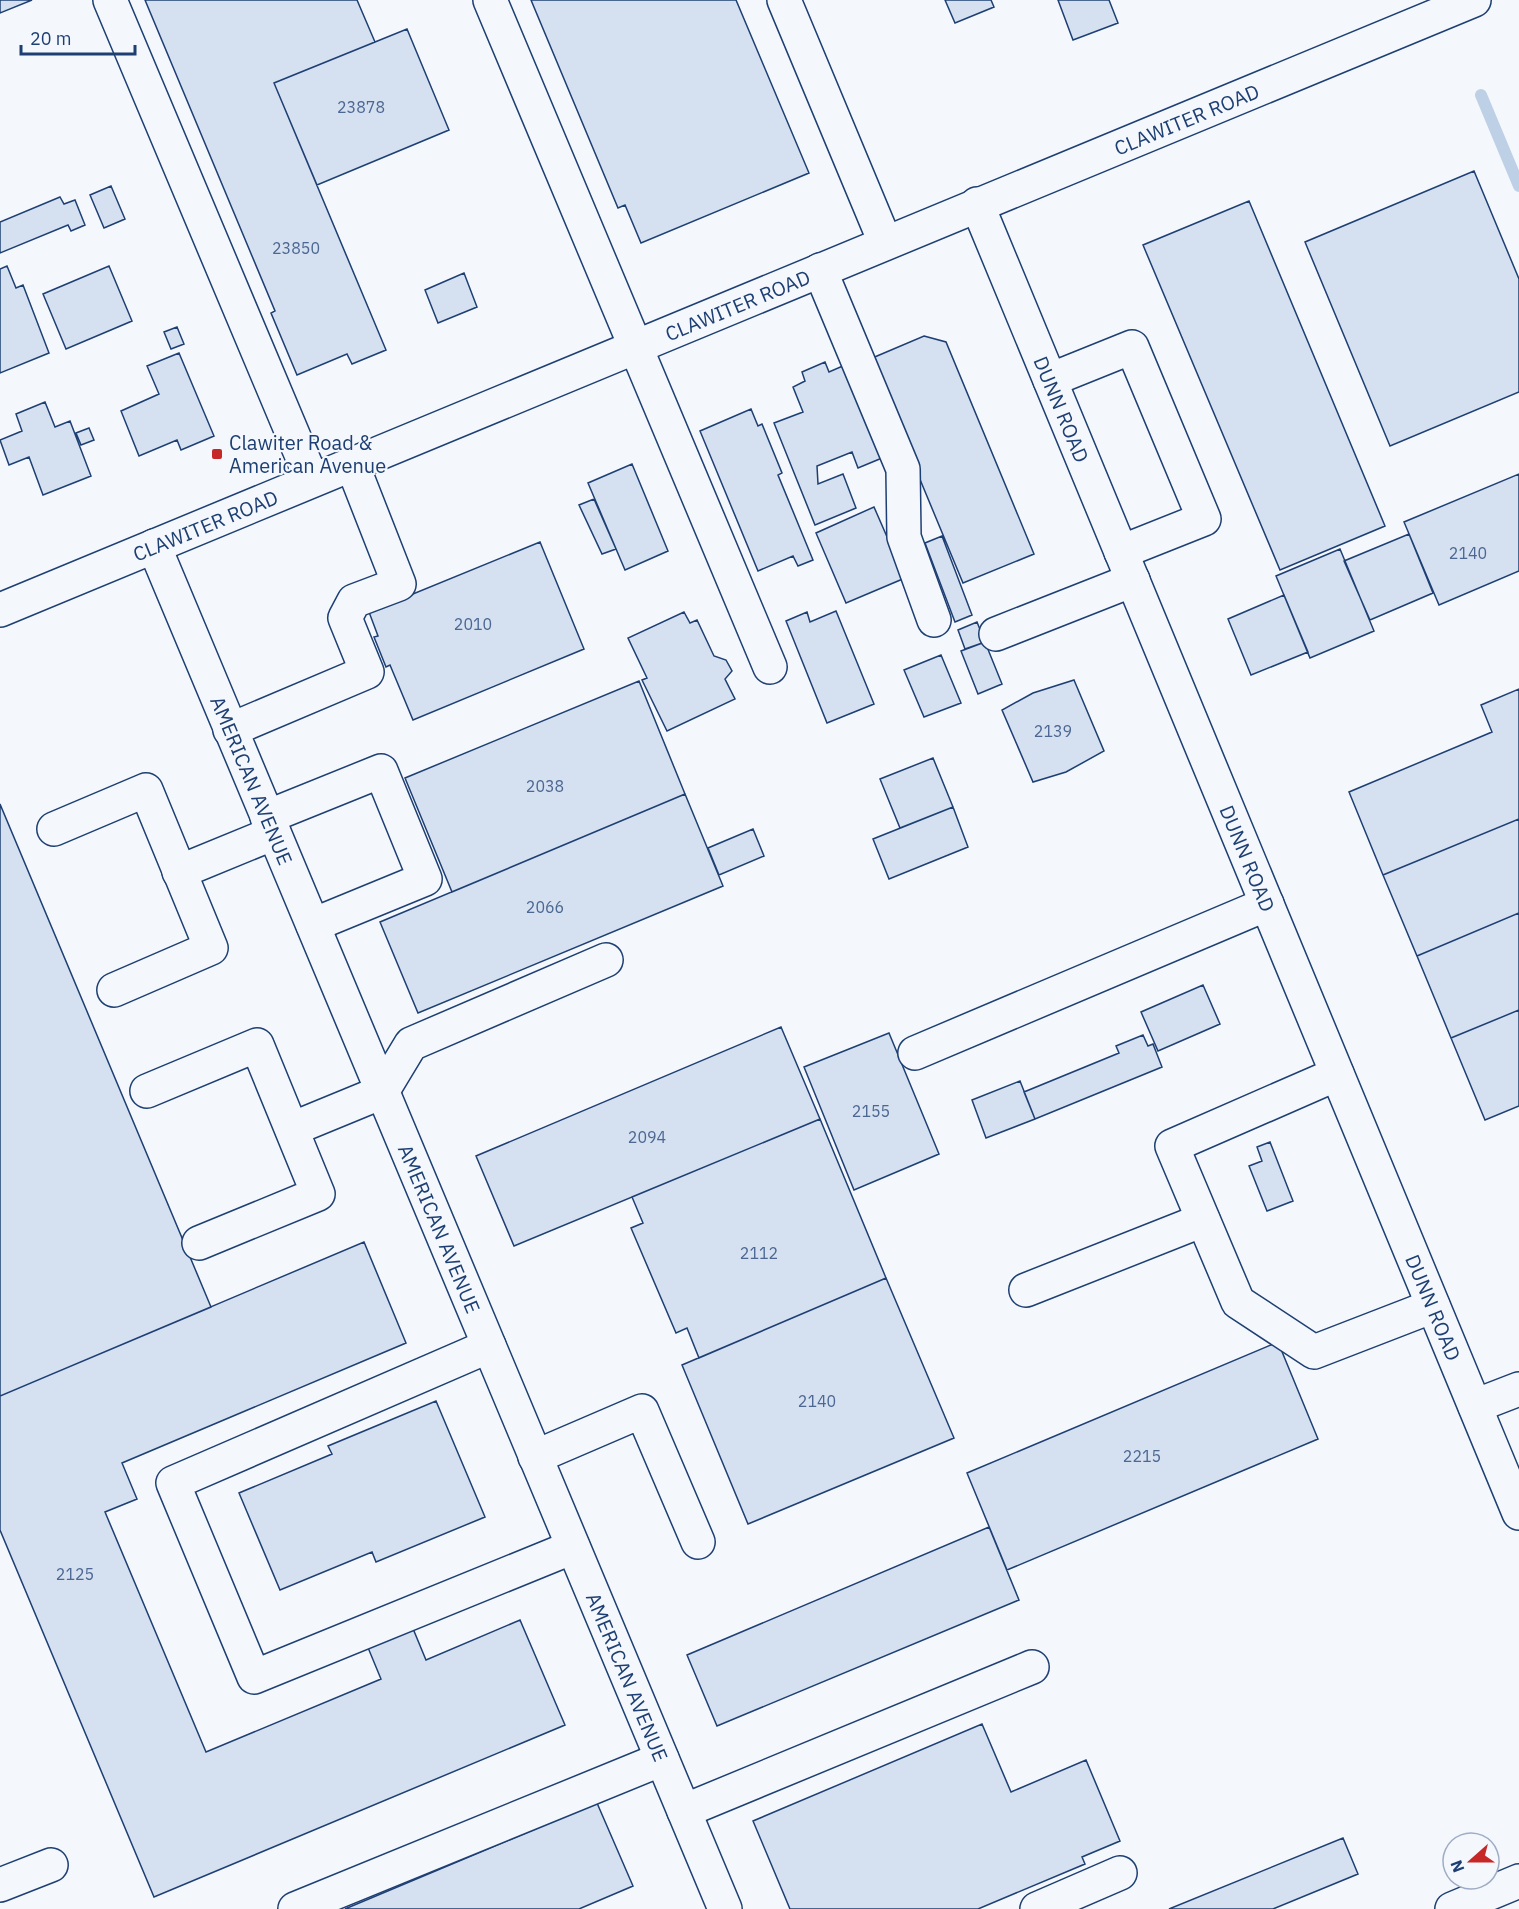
<svg xmlns="http://www.w3.org/2000/svg" width="1519" height="1909" viewBox="0 0 1519 1909" font-family="'IBM Plex Sans',sans-serif">
<style>
.lines{fill:none;stroke-linecap:round;stroke-linejoin:round}
.stream{stroke:#bed0e5;stroke-width:12}
.building{fill:#d5e0f0;stroke:#1d3f73;stroke-width:1.5}
.minor-casing{stroke:#1d3f73;stroke-width:36}
.major-casing{stroke:#1d3f73;stroke-width:36}
.minor{stroke:#f4f7fb;stroke-width:33}
.major{stroke:#f4f7fb;stroke-width:33}
.poi-dot{fill:#c62828;stroke:#f4f7fb;stroke-width:2}
.labels{text-anchor:middle;dominant-baseline:central;stroke-width:4.5;stroke-linejoin:round;paint-order:stroke}
.number-label{font-size:16px;fill:#4b6792}
.street-label{font-size:20px;fill:#1d3f73;stroke:#f4f7fb}
.poi-label{font-size:20px;fill:#1d3f73;stroke:#f4f7fb;text-anchor:start}
</style>
<rect width="100%" height="100%" fill="#f4f7fb"/>
<g class="lines">
<path class="stream" d="M 1481,95 L 1519,186"/>
</g>
<path class="building" d="M 0,0 L 32,0 L 0,13 Z
M 145,0 L 357,0 L 375,42 L 274,83 L 386,350 L 352,364 L 347,354 L 297,375 L 271,313 L 275,311 Z
M 531,0 L 736,0 L 809,173 L 641,243 L 625,205 L 618,208 Z
M 945,0 L 991,0 L 994,7 L 955,23 Z
M 1058,0 L 1109,0 L 1118,23 L 1073,40 Z
M 407,29 L 449,130 L 317,185 L 274,83 Z
M 1474,171 L 1519,279 L 1519,392 L 1390,446 L 1305,242 Z
M 111,186 L 125,219 L 104,228 L 90,195 Z
M 60,197 L 64,204 L 75,200 L 85,225 L 71,231 L 68,225 L 0,253 L 0,222 Z
M 1249,201 L 1385,526 L 1280,570 L 1143,245 Z
M 7,266 L 16,288 L 23,285 L 49,353 L 0,373 L 0,269 Z
M 109,266 L 132,321 L 66,349 L 43,294 Z
M 464,273 L 477,307 L 438,323 L 425,290 Z
M 177,327 L 184,344 L 171,349 L 164,332 Z
M 924,336 L 946,342 L 1034,554 L 963,583 L 870,359 Z
M 179,353 L 214,436 L 181,450 L 177,440 L 139,456 L 121,411 L 159,394 L 147,366 Z
M 825,362 L 829,372 L 845,365 L 882,458 L 858,468 L 852,452 L 817,466 L 818,484 L 843,474 L 856,508 L 815,525 L 774,423 L 803,412 L 793,387 L 805,381 L 802,372 Z
M 45,402 L 55,427 L 70,421 L 91,476 L 43,495 L 29,457 L 9,465 L 0,440 L 22,431 L 16,414 Z
M 751,409 L 758,426 L 762,424 L 782,473 L 778,475 L 813,560 L 798,566 L 793,556 L 758,571 L 700,431 Z
M 89,428 L 94,440 L 81,445 L 76,433 Z
M 632,464 L 668,551 L 625,570 L 588,483 Z
M 1519,474 L 1519,571 L 1439,605 L 1404,522 Z
M 594,499 L 616,549 L 602,554 L 579,505 Z
M 874,507 L 905,578 L 846,603 L 816,533 Z
M 1409,534 L 1433,593 L 1370,620 L 1344,561 Z
M 942,536 L 972,615 L 955,622 L 925,543 Z
M 540,542 L 584,649 L 413,720 L 390,665 L 386,667 L 374,637 L 378,636 L 369,612 Z
M 1340,549 L 1374,631 L 1310,658 L 1276,576 Z
M 1284,595 L 1308,652 L 1251,675 L 1228,619 Z
M 836,611 L 874,704 L 827,723 L 786,621 L 807,612 L 810,622 Z
M 684,612 L 690,623 L 697,620 L 714,656 L 726,660 L 732,671 L 725,679 L 735,699 L 667,731 L 642,680 L 647,678 L 628,638 Z
M 977,622 L 985,642 L 965,649 L 958,630 Z
M 985,642 L 1002,684 L 978,694 L 961,651 Z
M 941,655 L 961,703 L 924,717 L 904,670 Z
M 1074,680 L 1104,751 L 1066,772 L 1033,782 L 1002,710 L 1033,693 Z
M 639,681 L 685,794 L 452,892 L 405,778 Z
M 1519,689 L 1519,819 L 1383,875 L 1349,792 L 1492,732 L 1481,705 Z
M 933,758 L 953,807 L 900,828 L 880,779 Z
M 685,794 L 723,886 L 418,1013 L 380,922 Z
M 0,804 L 211,1307 L 0,1396 Z
M 953,807 L 968,847 L 889,879 L 873,839 Z
M 1519,819 L 1519,913 L 1417,956 L 1383,875 Z
M 753,829 L 764,856 L 719,875 L 708,848 Z
M 1519,913 L 1519,1010 L 1451,1038 L 1417,956 Z
M 1203,985 L 1220,1024 L 1158,1051 L 1141,1012 Z
M 1519,1010 L 1519,1106 L 1485,1120 L 1451,1038 Z
M 781,1027 L 820,1119 L 514,1246 L 476,1156 Z
M 889,1033 L 939,1154 L 854,1190 L 804,1067 Z
M 1143,1035 L 1148,1046 L 1153,1044 L 1162,1067 L 1035,1119 L 1024,1092 L 1119,1053 L 1116,1046 Z
M 1020,1081 L 1035,1119 L 986,1138 L 972,1100 Z
M 820,1119 L 886,1278 L 699,1358 L 687,1328 L 676,1333 L 631,1228 L 643,1223 L 632,1197 Z
M 1270,1142 L 1293,1201 L 1267,1211 L 1249,1166 L 1262,1161 L 1257,1147 Z
M 364,1242 L 406,1343 L 122,1463 L 137,1499 L 105,1512 L 206,1752 L 381,1679 L 364,1638 L 409,1619 L 426,1660 L 520,1620 L 565,1725 L 154,1897 L 0,1530 L 0,1396 Z
M 886,1278 L 954,1438 L 748,1524 L 682,1365 Z
M 1278,1342 L 1318,1439 L 1007,1570 L 967,1473 Z
M 436,1401 L 485,1517 L 376,1562 L 372,1552 L 280,1590 L 239,1493 L 332,1454 L 328,1446 Z
M 989,1527 L 1019,1600 L 717,1726 L 687,1655 Z
M 982,1724 L 1011,1792 L 1086,1760 L 1120,1841 L 1082,1857 L 1085,1864 L 978,1909 L 790,1909 L 753,1821 Z
M 597,1803 L 633,1886 L 579,1909 L 345,1909 Z
M 1343,1838 L 1358,1874 L 1273,1909 L 1169,1909 Z"/>
<g class="lines">
<g class="minor-casing">
<g id="minor">
<path d="M 110,0 L 312,480"/>
<path d="M 490,0 L 770,667"/>
<path d="M 784,0 L 885,242"/>
<path id="s1" d="M 977,204 L 1519,1513"/>
<path d="M 820,270 L 903,469 L 904,537 L 934,620"/>
<path d="M 1050,380 L 1132,347 L 1204,519 L 1121,552"/>
<path id="s2" d="M 154,546 L 725,1909"/>
<path d="M 996,634 L 1133,580"/>
<path d="M 230,730 L 367,672 L 345,618 L 354,601 L 399,584 L 352,464"/>
<path d="M 267,817 L 381,771 L 425,879 L 313,925"/>
<path d="M 54,829 L 146,790 L 211,948 L 114,990"/>
<path d="M 179,872 L 274,833"/>
<path d="M 915,1053 L 1267,904"/>
<path d="M 1337,1074 L 1172,1146 L 1238,1302 L 1314,1352 L 1433,1306"/>
<path d="M 147,1091 L 257,1045 L 318,1194 L 199,1243"/>
<path d="M 292,1129 L 382,1092 L 411,1044 L 606,960"/>
<path d="M 1026,1290 L 1203,1220"/>
<path d="M 489,1346 L 173,1483 L 254,1677 L 573,1547"/>
<path d="M 1475,1406 L 1519,1389"/>
<path d="M 535,1457 L 642,1411 L 698,1542"/>
<path d="M 684,1811 L 1032,1667"/>
<path d="M 0,1885 L 51,1865"/>
<path d="M 295,1909 L 662,1759"/>
<path d="M 1037,1909 L 1120,1873"/>
<path d="M 1452,1909 L 1519,1881"/>
</g>
</g>
<g class="major-casing">
<g id="major">
<path id="s3" d="M 0,610 L 1474,0"/>
</g>
</g>
<use href="#minor" class="minor"/>
<use href="#major" class="major"/>
</g>
<rect class="poi-dot" x="211" y="448" width="12" height="12" rx="3"/>
<g class="labels">
<g class="number-label">
<text x="361" y="107">23878</text>
<text x="296" y="248">23850</text>
<text x="1468" y="553">2140</text>
<text x="473" y="624">2010</text>
<text x="1053" y="731">2139</text>
<text x="545" y="786">2038</text>
<text x="545" y="907">2066</text>
<text x="871" y="1111">2155</text>
<text x="647" y="1137">2094</text>
<text x="759" y="1253">2112</text>
<text x="817" y="1401">2140</text>
<text x="1142" y="1456">2215</text>
<text x="75" y="1574">2125</text>
</g>
<g class="street-label">
<text stroke="none"><textPath href="#s3" startOffset="1284">CLAWITER ROAD</textPath></text>
<text stroke="none"><textPath href="#s3" startOffset="798">CLAWITER ROAD</textPath></text>
<text stroke="none"><textPath href="#s1" startOffset="222">DUNN ROAD</textPath></text>
<text stroke="none"><textPath href="#s3" startOffset="222">CLAWITER ROAD</textPath></text>
<text stroke="none"><textPath href="#s2" startOffset="254">AMERICAN AVENUE</textPath></text>
<text stroke="none"><textPath href="#s1" startOffset="708">DUNN ROAD</textPath></text>
<text stroke="none"><textPath href="#s2" startOffset="740">AMERICAN AVENUE</textPath></text>
<text stroke="none"><textPath href="#s1" startOffset="1194">DUNN ROAD</textPath></text>
<text stroke="none"><textPath href="#s2" startOffset="1226">AMERICAN AVENUE</textPath></text>
</g>
<g class="poi-label">
<text x="229" y="442">Clawiter Road &amp;<tspan x="229" dy="23">American Avenue</tspan></text>
</g>
</g>
<g transform="translate(1471 1861) rotate(249)"><circle r="28" fill="#f4f7fb" stroke="#9eadc5" stroke-width="1.5"/>
<path d="M0-4.5L10 22L0 15L-10 22Z" fill="#c62828"/>
<text y="-9" font-size="16" font-weight="bold" text-anchor="middle" fill="#1d3f73">N</text>
</g>
<path d="M21 45v9h114v-9" fill="none" stroke="#1d3f73" stroke-width="3"/>
<text x="30" y="45" font-size="18" fill="#1d3f73" stroke="#f4f7fb" stroke-width="4.5" paint-order="stroke">20 m</text>
</svg>
